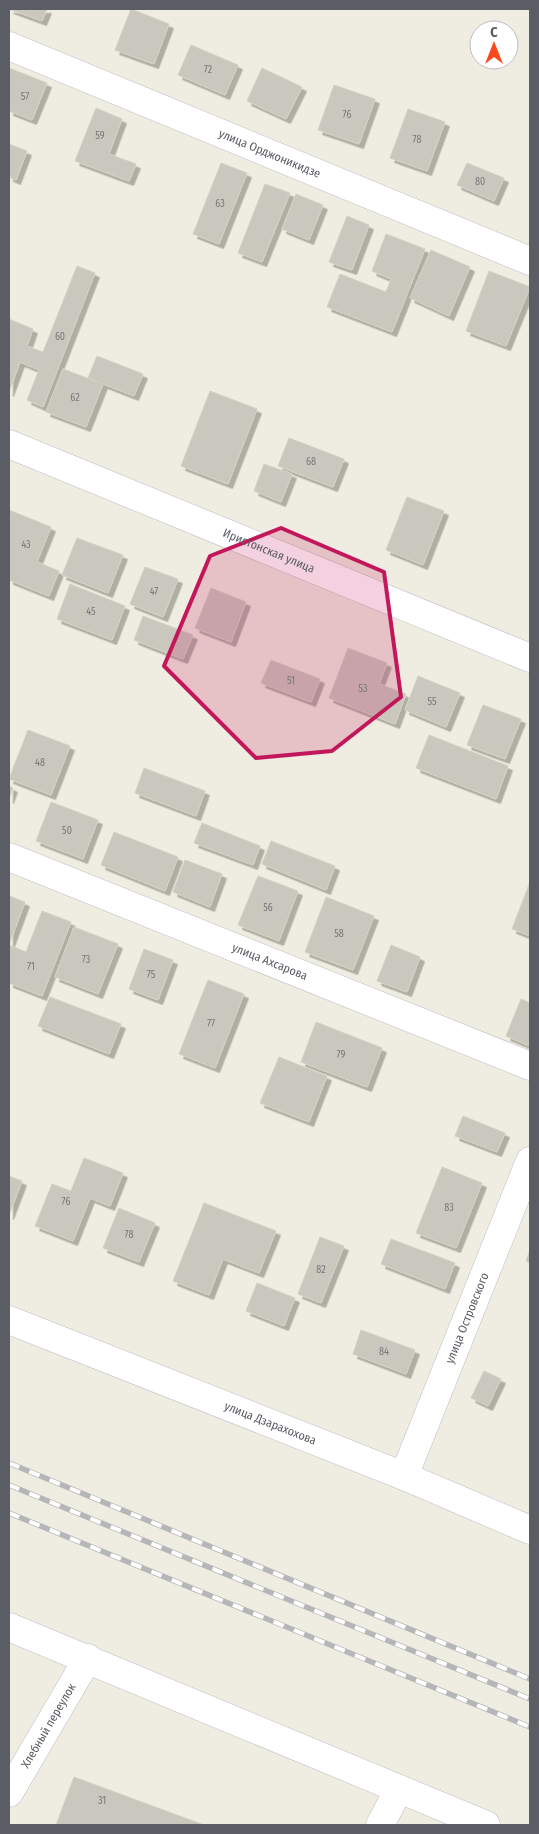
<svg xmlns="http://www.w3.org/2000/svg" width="539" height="1834" viewBox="0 0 539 1834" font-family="'Fira Sans Condensed',sans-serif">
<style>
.building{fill:#cac7be;stroke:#d4d0bf;filter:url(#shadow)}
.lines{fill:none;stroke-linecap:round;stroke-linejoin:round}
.minor-casing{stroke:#bcbec4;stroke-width:29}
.minor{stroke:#fff;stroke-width:28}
.rail-casing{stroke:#b5b6b7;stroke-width:5.5}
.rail{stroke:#fff;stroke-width:4;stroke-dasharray:11;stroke-linecap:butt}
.marked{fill:#c2185b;fill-opacity:0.2;stroke:#c2185b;stroke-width:4;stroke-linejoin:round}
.labels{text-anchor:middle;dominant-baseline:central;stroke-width:4;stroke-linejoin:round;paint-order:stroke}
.number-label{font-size:10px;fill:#76787a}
.street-label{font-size:12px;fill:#5a5d64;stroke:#fff}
</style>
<defs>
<filter id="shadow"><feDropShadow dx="4.5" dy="4.5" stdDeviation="0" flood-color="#0004"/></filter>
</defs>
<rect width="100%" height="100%" fill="#efede1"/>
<path class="building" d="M 9,9 L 47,9 L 42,21 Z
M 131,9 L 169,24 L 154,64 L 115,50 Z
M 191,45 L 238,65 L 225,95 L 178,75 Z
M 9,68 L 47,83 L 32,120 L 9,111 Z
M 262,68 L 302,87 L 286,119 L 247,101 Z
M 334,85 L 375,99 L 359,144 L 318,130 Z
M 96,108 L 122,119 L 109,154 L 136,164 L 129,181 L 75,161 Z
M 408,109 L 445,122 L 427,171 L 390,158 Z
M 9,144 L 27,151 L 16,180 L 9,177 Z
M 221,163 L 247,173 L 219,244 L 193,234 Z
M 467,163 L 504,178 L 494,201 L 457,185 Z
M 265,184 L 290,193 L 262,262 L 238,253 Z
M 296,194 L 323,205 L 309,240 L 282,229 Z
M 347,216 L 369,225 L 352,270 L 329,262 Z
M 386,234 L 425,249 L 392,332 L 327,307 L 340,274 L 386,292 L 391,279 L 372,271 Z
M 431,250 L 470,267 L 449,316 L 410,298 Z
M 77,266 L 95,273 L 43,407 L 27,400 L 39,370 L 20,362 L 9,392 L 9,319 L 33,329 L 27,346 L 43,352 Z
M 489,271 L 530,287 L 506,346 L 466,331 Z
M 97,356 L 143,374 L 134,396 L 88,378 Z
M 63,369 L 103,384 L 86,427 L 46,412 Z
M 210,391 L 257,409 L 228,484 L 181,466 Z
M 289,438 L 344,459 L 333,487 L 278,466 Z
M 264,464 L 292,474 L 281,502 L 254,491 Z
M 407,497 L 444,511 L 423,565 L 386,550 Z
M 9,510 L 51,527 L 37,562 L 59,571 L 49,596 L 9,580 Z
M 77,538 L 123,555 L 108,593 L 62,575 Z
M 145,567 L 178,579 L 163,617 L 130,604 Z
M 70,584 L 125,606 L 112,640 L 57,619 Z
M 211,588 L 246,602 L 231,642 L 195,628 Z
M 143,616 L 193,635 L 183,659 L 134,640 Z
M 348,648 L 387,663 L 379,684 L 406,694 L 395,724 L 329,698 Z
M 271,660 L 320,679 L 311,702 L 261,683 Z
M 418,676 L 460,693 L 446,727 L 405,710 Z
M 483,705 L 521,719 L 505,759 L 467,745 Z
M 28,730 L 70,746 L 51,795 L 9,779 Z
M 429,735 L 508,766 L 496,799 L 416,768 Z
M 144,768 L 205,791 L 196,816 L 135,793 Z
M 9,786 L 13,788 L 9,799 Z
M 51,802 L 98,820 L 83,859 L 36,841 Z
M 202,823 L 260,846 L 253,865 L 194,843 Z
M 114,832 L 178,857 L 165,891 L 101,865 Z
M 271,841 L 335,866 L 326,890 L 262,864 Z
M 185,860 L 222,874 L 210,907 L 173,892 Z
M 258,876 L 298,891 L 279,941 L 238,925 Z
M 530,882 L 530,936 L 512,929 Z
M 9,896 L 25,902 L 9,945 Z
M 326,897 L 374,916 L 353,970 L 305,952 Z
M 42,911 L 71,922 L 42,996 L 9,983 L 9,945 L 26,952 Z
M 74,927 L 118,944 L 98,994 L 55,977 Z
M 391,945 L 420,957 L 407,992 L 377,981 Z
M 144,949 L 173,960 L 158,1000 L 129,989 Z
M 208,980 L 244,994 L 215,1068 L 179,1054 Z
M 50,997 L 121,1024 L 109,1054 L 38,1026 Z
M 521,999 L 530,1003 L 530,1046 L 506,1036 Z
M 316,1022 L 382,1048 L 367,1087 L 301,1062 Z
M 279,1057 L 327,1076 L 309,1122 L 260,1103 Z
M 463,1116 L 505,1133 L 497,1152 L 455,1136 Z
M 84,1158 L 123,1173 L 110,1206 L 90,1198 L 73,1241 L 35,1226 L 52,1184 L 71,1191 Z
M 442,1167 L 482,1183 L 456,1248 L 416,1233 Z
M 9,1176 L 22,1181 L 9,1215 Z
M 204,1203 L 276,1231 L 259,1273 L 223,1259 L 209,1295 L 173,1281 Z
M 119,1208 L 155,1223 L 139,1262 L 103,1248 Z
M 320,1237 L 344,1246 L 321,1303 L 298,1294 Z
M 391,1239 L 455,1263 L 445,1289 L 381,1264 Z
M 530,1250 L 530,1263 L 526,1261 Z
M 257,1283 L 295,1298 L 284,1326 L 246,1311 Z
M 361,1330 L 415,1350 L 406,1374 L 353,1354 Z
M 484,1371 L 501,1379 L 488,1406 L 471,1398 Z
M 74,1777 L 204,1825 L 56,1825 Z"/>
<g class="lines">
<g class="minor-casing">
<g id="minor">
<path id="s1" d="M 9,46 L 530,261"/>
<path id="s2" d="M 9,444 L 530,658"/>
<path id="s3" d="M 9,857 L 530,1066"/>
<path id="s4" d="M 9,1320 L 404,1476 L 530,1530"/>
<path id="s5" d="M 404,1476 L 530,1161"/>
<path d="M 9,1627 L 486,1825"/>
<path id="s6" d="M 9,1793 L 88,1658"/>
<path d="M 380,1825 L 399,1789"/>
</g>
</g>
<use href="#minor" class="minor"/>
<g class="rail-casing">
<path id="rail" d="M 9,1463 L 530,1679
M 9,1485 L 530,1699
M 9,1513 L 530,1727"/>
</g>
<use href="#rail" class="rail"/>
</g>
<path class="marked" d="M 281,528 L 384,572 L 401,697 L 332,751 L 256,758 L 164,666 L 210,556 Z"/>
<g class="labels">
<g class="number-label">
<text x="208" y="70">72</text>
<text x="25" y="97">57</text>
<text x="347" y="115">76</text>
<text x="100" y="136">59</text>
<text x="417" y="140">78</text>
<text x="480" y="182">80</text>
<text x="220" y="204">63</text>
<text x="60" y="337">60</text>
<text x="75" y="398">62</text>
<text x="311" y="462">68</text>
<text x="26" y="545">43</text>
<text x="154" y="592">47</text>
<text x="91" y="612">45</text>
<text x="291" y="681">51</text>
<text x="363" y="689">53</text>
<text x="432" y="702">55</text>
<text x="40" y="763">48</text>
<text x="67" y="831">50</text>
<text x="268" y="908">56</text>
<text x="339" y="934">58</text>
<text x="86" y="960">73</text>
<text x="31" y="967">71</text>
<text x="151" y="975">75</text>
<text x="211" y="1024">77</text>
<text x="341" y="1055">79</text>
<text x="66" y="1202">76</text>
<text x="449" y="1208">83</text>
<text x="129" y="1235">78</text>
<text x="321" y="1270">82</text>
<text x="384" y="1352">84</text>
<text x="102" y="1801">31</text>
</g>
<g class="street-label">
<text stroke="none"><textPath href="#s1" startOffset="282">улица Орджоникидзе</textPath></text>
<text stroke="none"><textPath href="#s2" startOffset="281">Иристонская улица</textPath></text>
<text stroke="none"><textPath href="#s3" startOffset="281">улица Ахсарова</textPath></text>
<text stroke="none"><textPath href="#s5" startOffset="170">улица Островского</textPath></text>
<text stroke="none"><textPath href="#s4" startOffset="281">улица Дзарахохова</textPath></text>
<text stroke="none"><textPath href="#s6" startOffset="78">Хлебный переулок</textPath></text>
</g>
</g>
<rect width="539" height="1834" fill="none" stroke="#5a5d64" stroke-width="20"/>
<g transform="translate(494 45)"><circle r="24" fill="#ffffff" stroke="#bdbec1"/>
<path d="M0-4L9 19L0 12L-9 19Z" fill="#fa491c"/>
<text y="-8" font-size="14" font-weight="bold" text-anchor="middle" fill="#5a5d64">С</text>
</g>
</svg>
